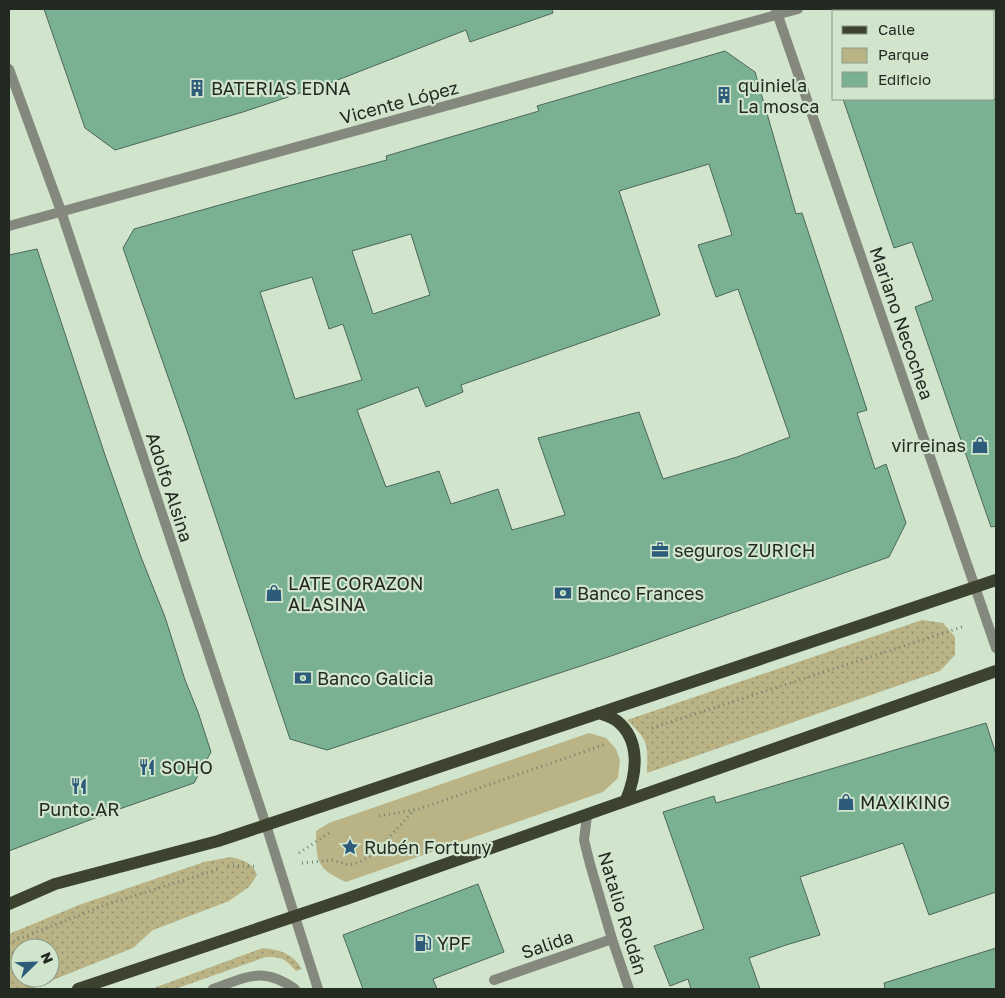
<svg xmlns="http://www.w3.org/2000/svg" width="1005" height="998" viewBox="0 0 1005 998" font-family="'Golos Text',sans-serif">
<style>
.grass{fill:url(#grass-dots);fill-rule:evenodd}
.park{fill:#b9b386}
.building{fill:#7ab193;stroke:#4d6759;fill-rule:evenodd}
.lines{fill:none;stroke-linecap:round;stroke-linejoin:round}
.path{stroke:#748272;stroke-width:3;stroke-dasharray:1 4;stroke-linecap:butt}
.service{stroke:#85887d;stroke-width:10}
.minor{stroke:#85887d;stroke-width:10}
.primary{stroke:#3e4330;stroke-width:12}
.labels{text-anchor:middle;dominant-baseline:central;stroke-width:4.5;stroke-linejoin:round;paint-order:stroke}
.poi-label{font-size:18px;fill:#222a21;stroke:#d1e5cd;text-anchor:start}
.street-label{font-size:18px;fill:#222a21;stroke:#d1e5cd}
</style>
<defs>
<pattern id="grass-dots" width="8" height="8" patternUnits="userSpaceOnUse" patternTransform="scale(1.25)"><rect width="8" height="8" fill="#b9b386"/><path d="M2 2h.1M6 6h.1" fill="none" stroke="#96926d" stroke-width="1.8" stroke-linecap="round"/></pattern>
</defs>
<rect width="100%" height="100%" fill="#d1e5cd"/>
<path class="grass" d="M 922,620 L 943,623 L 955,637 L 955,655 L 940,671 L 647,773 C 648,743 649,742 627,720 Z
M 231,857 C 242,860 253,862 257,875 L 249,887 L 229,901 L 153,930 L 133,948 L 30,989 L 9,989 L 9,934 L 79,905 L 204,862 ZM 20,948 L 50,948 L 50,978 L 20,978 Z
M 263,948 C 280,950 292,953 302,969 L 296,971 C 285,959 283,957 266,957 L 175,989 L 151,989 Z"/>
<path class="park" d="M 589,733 L 606,738 L 616,749 L 620,760 L 618,778 L 603,792 L 346,882 C 317,869 316,862 316,831 L 329,823 Z"/>
<path class="building" d="M 44,9 L 552,9 L 553,13 L 470,42 L 466,30 L 330,83 L 243,112 L 115,150 L 85,128 Z
M 725,51 L 755,72 L 796,214 L 802,213 L 867,410 L 857,413 L 875,469 L 886,464 L 906,523 L 889,557 L 614,655 L 327,750 L 290,739 L 187,431 L 123,248 L 134,229 L 284,187 L 387,160 L 386,156 L 539,111 L 537,106 ZM 709,164 L 732,235 L 698,245 L 716,297 L 738,289 L 790,437 L 737,457 L 663,479 L 639,412 L 538,438 L 565,515 L 512,530 L 498,489 L 451,504 L 439,471 L 386,487 L 357,410 L 418,387 L 426,407 L 463,392 L 461,385 L 660,315 L 619,191 ZM 411,234 L 430,295 L 373,314 L 352,251 ZM 312,277 L 329,329 L 343,324 L 362,380 L 295,399 L 260,292 Z
M 843,99 L 996,99 L 996,526 L 991,527 L 915,307 L 933,300 L 912,242 L 894,248 Z
M 37,249 L 105,455 L 141,557 L 165,617 L 185,680 L 198,712 L 211,752 L 194,783 L 108,813 L 9,851 L 9,255 Z
M 986,723 L 996,754 L 996,892 L 929,915 L 903,843 L 800,877 L 820,935 L 786,945 L 749,958 L 760,989 L 691,989 L 688,979 L 670,986 L 654,946 L 704,929 L 663,812 L 714,796 L 716,803 Z
M 478,884 L 504,952 L 433,979 L 437,989 L 363,989 L 343,935 Z
M 996,948 L 996,989 L 885,989 L 884,983 Z"/>
<g class="lines">
<path class="path" d="M 652,728 L 965,626
M 379,816 L 419,809 L 606,744
M 299,853 L 331,832
M 302,863 L 332,860 L 349,865 L 360,862 L 374,854 L 414,810
M 228,866 L 254,866
M 9,943 L 105,905 L 219,869"/>
<path class="service" d="M 295,917 L 318,989
M 494,980 L 612,939
M 213,989 C 247,977 262,966 295,989"/>
<path class="minor" d="M 776,10 L 996,648
M 9,69 L 61,211 L 266,825 L 295,917
M 9,226 L 798,9
M 587,816 L 584,840 L 590,864 L 612,939 L 629,989"/>
<path class="primary" d="M 599,713 C 604,715 612,717 617,721 C 641,740 637,774 626,800
M 9,904 L 55,884 L 218,841 L 266,825 L 996,580
M 78,989 L 346,899 L 996,671"/>
</g>
<defs>
<g id="building-bare" transform="scale(1.35)"><path d="M-4-6H4V6H1V3H-1V6H-4ZM-2.5-4.3h1.7v1.8h-1.7ZM.8-4.3h1.7v1.8H.8ZM-2.5-1h1.7V.8h-1.7ZM.8-1h1.7V.8H.8Z" fill="#2c5c7a" stroke="#d1e5cd" stroke-width="2.5" paint-order="stroke"/></g>
<g id="shop-bare" transform="scale(1.35)"><path d="M-5-2.5h2.3a2.7 3.5 0 0 1 5.4 0H5L5.5 6h-11ZM-1.5-2.5h3a1.5 2.3 0 0 0-3 0Z" fill="#2c5c7a" stroke="#d1e5cd" stroke-width="2.5" paint-order="stroke"/></g>
<g id="office-bare" transform="scale(1.35)"><path d="M-6-3h4V-5.5h4V-3h4V5H-6ZM-1-4.5V-3h2v-1.5ZM-6 0V1H6V0Z" fill="#2c5c7a" stroke="#d1e5cd" stroke-width="2.5" paint-order="stroke"/></g>
<g id="bank-bare" transform="scale(1.35)"><path d="M-6-4H6V4H-6ZM0-2.3a2.3 2.3 0 1 0 0 4.6a2.3 2.3 0 1 0 0-4.6Z" fill="#2c5c7a" stroke="#d1e5cd" stroke-width="2.5" paint-order="stroke"/></g>
<g id="restaurant-bare" transform="scale(1.35)"><path d="M-5-6h1v4h1v-4h1v4h1v-4h1v5L-1.5 .5V6h-2V.5L-5-1ZM5-6V6H3V1.5H1.5Q1.5-4 5-6Z" fill="#2c5c7a" stroke="#d1e5cd" stroke-width="2.5" paint-order="stroke"/></g>
<g id="sight-bare" transform="scale(1.35)"><path d="M0-6L1.8-2.2L6-1.7L2.9 1.2L3.7 5.4L0 3.3L-3.7 5.4L-2.9 1.2L-6-1.7L-1.8-2.2Z" fill="#2c5c7a" stroke="#d1e5cd" stroke-width="2.5" paint-order="stroke"/></g>
<g id="fuel-bare" transform="scale(1.35)"><path d="M-5.5-6h7V0h2V4h1.3V-2.5L3-4.5l.8-.8L6-3V5H2.5V1h-1V6h-7ZM-4.2-4.7v3.2H.2V-4.7Z" fill="#2c5c7a" stroke="#d1e5cd" stroke-width="2.5" paint-order="stroke"/></g>
</defs>
<g fill-rule="evenodd">
<use href="#building-bare" x="197" y="88"/>
<use href="#building-bare" x="724" y="95"/>
<use href="#shop-bare" x="980" y="445"/>
<use href="#office-bare" x="660" y="550"/>
<use href="#shop-bare" x="274" y="593"/>
<use href="#bank-bare" x="563" y="593"/>
<use href="#bank-bare" x="303" y="678"/>
<use href="#restaurant-bare" x="147" y="767"/>
<use href="#restaurant-bare" x="79" y="786"/>
<use href="#shop-bare" x="846" y="802"/>
<use href="#sight-bare" x="350" y="847"/>
<use href="#fuel-bare" x="423" y="943"/>
</g>
<g class="labels">
<g class="poi-label">
<text x="738" y="85">quiniela<tspan x="738" dy="21">La mosca</tspan></text>
<text x="211" y="88">BATERIAS EDNA</text>
<text x="966" y="445" text-anchor="end">virreinas</text>
<text x="674" y="550">seguros ZURICH</text>
<text x="288" y="583">LATE CORAZON<tspan x="288" dy="21">ALASINA</tspan></text>
<text x="577" y="593">Banco Frances</text>
<text x="317" y="678">Banco Galicia</text>
<text x="161" y="767">SOHO</text>
<text x="860" y="802">MAXIKING</text>
<text x="79" y="809" text-anchor="middle">Punto.AR</text>
<text x="364" y="847">Rubén Fortuny</text>
<text x="437" y="943">YPF</text>
</g>
<g class="street-label">
<text transform="translate(399 102) rotate(-15)">Vicente López</text>
<text transform="translate(902 323) rotate(71)">Mariano Necochea</text>
<text transform="translate(170 487) rotate(72)">Adolfo Alsina</text>
<text transform="translate(623 913) rotate(73)">Natalio Roldán</text>
<text transform="translate(547 944) rotate(-19)">Salida</text>
</g>
</g>
<rect width="1005" height="998" fill="none" stroke="#222a21" stroke-width="20"/>
<rect x="832" y="10" width="162" height="90" fill="#d1e5cd" stroke="#8b9a88"/>
<rect x="842" y="26" width="25" height="8" fill="#3e4330" stroke="#8b9a88"/>
<text x="878" y="35" font-size="15" fill="#222a21">Calle</text>
<rect x="842" y="48" width="25" height="15" fill="#b9b386" stroke="#8b9a88"/>
<text x="878" y="60" font-size="15" fill="#222a21">Parque</text>
<rect x="842" y="72" width="25" height="15" fill="#7ab193" stroke="#8b9a88"/>
<text x="878" y="85" font-size="15" fill="#222a21">Edificio</text>
<g transform="translate(35 963) rotate(67)"><circle r="24" fill="#d1e5cd" stroke="#8b9a88"/>
<path d="M0-4L9 19L0 12L-9 19Z" fill="#2c5c7a"/>
<text y="-8" font-size="14" font-weight="bold" text-anchor="middle" fill="#222a21">N</text>
</g>
</svg>
